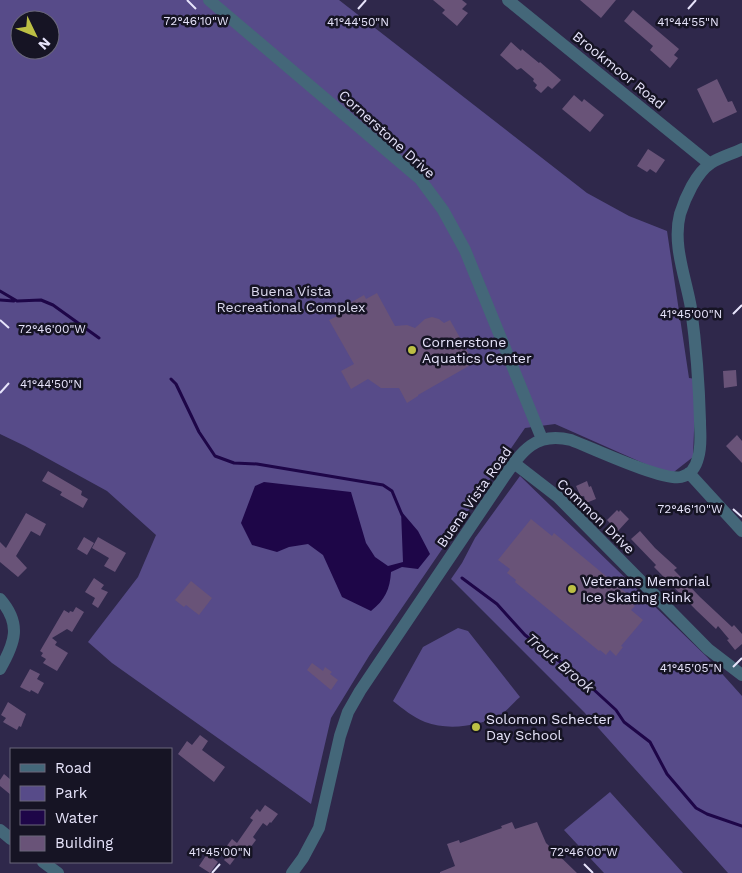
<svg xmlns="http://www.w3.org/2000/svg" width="742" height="873" viewBox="0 0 742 873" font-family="'Work Sans',sans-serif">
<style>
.green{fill:#574b89;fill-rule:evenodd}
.water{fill:#1e0648}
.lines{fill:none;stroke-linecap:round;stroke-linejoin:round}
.stream{stroke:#1e0648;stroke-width:3}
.building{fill:#695378}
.street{stroke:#446779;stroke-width:12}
.ticks{fill:none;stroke:#e7e4fb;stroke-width:2}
.poi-dot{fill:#bcbf44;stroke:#161424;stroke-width:2}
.labels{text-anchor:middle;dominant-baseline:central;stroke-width:5;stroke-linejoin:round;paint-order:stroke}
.street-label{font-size:14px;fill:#e7e4fb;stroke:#161424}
.park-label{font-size:14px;fill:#dcdaee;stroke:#161424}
.poi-label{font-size:14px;fill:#e7e4fb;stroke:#161424;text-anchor:start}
.water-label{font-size:15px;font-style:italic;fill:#dedbf0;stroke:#161424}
.ticks-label{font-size:12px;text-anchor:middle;fill:#e7e4fb;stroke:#161424;stroke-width:5;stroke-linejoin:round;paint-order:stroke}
</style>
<rect width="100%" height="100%" fill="#2f284b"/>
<path class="green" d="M 0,0 L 339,0 L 587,193 L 629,216 L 667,231 L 689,378 L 696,379 L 693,457 L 670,475 L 555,424 L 525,428 L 369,656 L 331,718 L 311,804 L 112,663 L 88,642 L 138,577 L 156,535 L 107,491 L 25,446 L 0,434 ZM 20,20 L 50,20 L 50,50 L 20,50 Z
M 520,476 L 707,657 L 742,696 L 742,873 L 728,873 L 584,712 L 451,579 L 462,563 L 475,538 Z
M 458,628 L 468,631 L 520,697 C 514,702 508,710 500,715 C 480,726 448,731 425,722 C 413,717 403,709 393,701 L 423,647 Z
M 610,792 L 683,873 L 604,873 L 564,830 Z"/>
<path class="water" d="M 264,482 L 351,492 L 366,543 L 375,557 L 388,566 L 403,562 L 401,511 L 418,531 L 430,554 L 418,569 L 402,567 L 391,572 C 390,589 385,600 371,611 L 342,597 L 323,555 L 308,544 L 289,547 L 277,552 L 252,545 L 241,523 L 255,486 Z"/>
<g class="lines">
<path class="stream" d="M 0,291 L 17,301 L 41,300 L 53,305 L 99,338
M 0,300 L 14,301
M 171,379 L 176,384 L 199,432 L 215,456 L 234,463 L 257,464 L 383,485 L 392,491 L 402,515
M 462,578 L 497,604 L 525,635 L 580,677 L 616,710 L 624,722 L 650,742 L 667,774 L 696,808 L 707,814 L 742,826"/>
</g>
<path class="building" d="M 433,0 L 462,0 L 467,4 L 462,9 L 468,13 L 457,26 L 442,13 L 445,10 Z
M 580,0 L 616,0 L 601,18 Z
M 633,10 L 679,49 L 674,55 L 678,58 L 670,68 L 650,50 L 653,46 L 624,21 Z
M 511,42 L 521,51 L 522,49 L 539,63 L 540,62 L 561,80 L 552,89 L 548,86 L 541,93 L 535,88 L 537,85 L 533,81 L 534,79 L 521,68 L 517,70 L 500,55 Z
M 717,79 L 728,102 L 732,101 L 737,112 L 713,123 L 697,89 Z
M 574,95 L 582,102 L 584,99 L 604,115 L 590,132 L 562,109 Z
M 648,149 L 665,160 L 656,173 L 650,169 L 647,172 L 637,166 Z
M 377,293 L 395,326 L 407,325 L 415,328 L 425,319 L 432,317 L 439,319 L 444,323 L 450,320 L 474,363 L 418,395 L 418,396 L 407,403 L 399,388 L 381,388 L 368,379 L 351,389 L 341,371 L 354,364 L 329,320 L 339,315 L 336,311 L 364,295 L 366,299 Z
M 736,370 L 737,386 L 724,388 L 723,371 Z
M 737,435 L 742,441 L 742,463 L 726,446 Z
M 48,471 L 82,491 L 81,495 L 88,499 L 83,508 L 60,495 L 62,492 L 42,481 Z
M 587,481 L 589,487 L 591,486 L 596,499 L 586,503 L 584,496 L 581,497 L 576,486 Z
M 617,510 L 619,512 L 620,510 L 629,519 L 618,531 L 607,520 Z
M 26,513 L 46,524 L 40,536 L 31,531 L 16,556 L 27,568 L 18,577 L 0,562 L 0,542 L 6,548 Z
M 531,519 L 552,536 L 554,533 L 630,596 L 627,599 L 635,606 L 631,610 L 643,620 L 621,646 L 623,647 L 616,656 L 610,650 L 606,655 L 600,650 L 599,651 L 515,582 L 516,580 L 507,573 L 510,569 L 498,560 Z
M 640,531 L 655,548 L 677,568 L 674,570 L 700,597 L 732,627 L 734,625 L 742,634 L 742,644 L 735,650 L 727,640 L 729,639 L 718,626 L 716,629 L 696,610 L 654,567 L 656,565 L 631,539 Z
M 84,537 L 94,543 L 87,555 L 77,549 Z
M 98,537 L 126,553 L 115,572 L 104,566 L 109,558 L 92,548 Z
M 94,578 L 104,585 L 101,589 L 108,592 L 98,608 L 92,604 L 95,598 L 85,592 Z
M 191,581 L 212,598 L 199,615 L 186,605 L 184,607 L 175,600 Z
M 76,607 L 84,612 L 72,632 L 67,629 L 52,638 L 57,642 L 55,645 L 68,653 L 57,671 L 43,663 L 46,659 L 41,656 L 43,653 L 40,651 L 64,610 L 69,613 L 70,611 L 73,612 Z
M 312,663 L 323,671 L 325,667 L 332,672 L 330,674 L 338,680 L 331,690 L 307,670 Z
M 30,669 L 40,674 L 37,679 L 44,683 L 38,694 L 31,690 L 30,692 L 20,687 Z
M 8,702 L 26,714 L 21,727 L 19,726 L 17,730 L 3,722 L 6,718 L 1,715 Z
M 200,735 L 208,741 L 202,750 L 225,767 L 214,782 L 178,754 L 187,741 L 192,745 Z
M 4,774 L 11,780 L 11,795 L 0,786 L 0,780 Z
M 265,805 L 278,814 L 271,823 L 270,822 L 267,826 L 263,823 L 253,837 L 256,840 L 247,852 L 242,849 L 230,865 L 224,860 L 231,851 L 226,847 L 232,839 L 237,843 L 253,820 L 250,818 L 257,809 L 260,812 Z
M 512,822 L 515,829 L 537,822 L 546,843 L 577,873 L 440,873 L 440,872 L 455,866 L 447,844 L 459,840 L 460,843 L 502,828 L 501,826 Z
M 207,854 L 218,862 L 210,873 L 199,866 Z"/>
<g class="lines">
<path class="street" d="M 209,0 L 420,179 L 443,210 L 465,250 L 542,439
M 508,0 L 710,164
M 514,463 L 558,497 L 708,649 L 742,675
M 689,473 L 742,531
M 0,599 C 22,624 15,643 0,669
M 0,830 L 11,839
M 43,862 L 58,873
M 292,873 L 303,858 L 319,828 L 340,736 L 348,712 L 360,691 L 504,477 C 522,451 536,431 571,440 C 592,448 662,481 681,477 C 690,475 696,467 698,458 C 702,446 700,433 700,421 C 699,383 696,345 691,308 C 686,278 672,245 680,214 C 685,198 696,173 711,163 C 720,157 732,154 742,149"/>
</g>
<path class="ticks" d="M 187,0 L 196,9M 358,9 L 366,0M 688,9 L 696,0M 733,314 L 742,305M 0,320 L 9,328M 0,393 L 9,383M 733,509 L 742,517M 733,667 L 742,658M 584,864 L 593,873M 212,873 L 220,864"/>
<g class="poi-dot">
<circle cx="412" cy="350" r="5"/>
<circle cx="572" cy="589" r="5"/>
<circle cx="476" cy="727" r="5"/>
</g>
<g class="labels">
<g class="street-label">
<text transform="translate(619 70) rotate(39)">Brookmoor Road</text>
<text transform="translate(387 134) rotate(42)">Cornerstone Drive</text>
<text transform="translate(474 497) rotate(-55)">Buena Vista Road</text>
<text transform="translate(596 516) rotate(44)">Common Drive</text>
</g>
<g class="park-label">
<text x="291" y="291">Buena Vista<tspan x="291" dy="16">Recreational Complex</tspan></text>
</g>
<g class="poi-label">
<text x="422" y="342">Cornerstone<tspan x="422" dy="16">Aquatics Center</tspan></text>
<text x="582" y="581">Veterans Memorial<tspan x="582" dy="16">Ice Skating Rink</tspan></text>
<text x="486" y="719">Solomon Schecter<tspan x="486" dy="16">Day School</tspan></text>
</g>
<g class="water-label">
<text transform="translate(560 663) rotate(40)">Trout Brook</text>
</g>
</g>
<g class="ticks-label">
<text x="196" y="25">72°46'10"W</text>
<text x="688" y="26">41°44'55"N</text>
<text x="358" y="26">41°44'50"N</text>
<text x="691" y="318">41°45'00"N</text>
<text x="52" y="333">72°46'00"W</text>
<text x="51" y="388">41°44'50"N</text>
<text x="690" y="513">72°46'10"W</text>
<text x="691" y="672">41°45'05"N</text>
<text x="220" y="856">41°45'00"N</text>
<text x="584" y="856">72°46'00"W</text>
</g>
<rect x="10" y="748" width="162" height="115" fill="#161424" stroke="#6a677a"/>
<rect x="20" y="764" width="25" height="8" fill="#446779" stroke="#6a677a"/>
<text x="55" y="773" font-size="15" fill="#e7e4fb">Road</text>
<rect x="20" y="786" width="25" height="15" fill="#574b89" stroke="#6a677a"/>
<text x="55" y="798" font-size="15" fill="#e7e4fb">Park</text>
<rect x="20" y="810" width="25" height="15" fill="#1e0648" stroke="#6a677a"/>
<text x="55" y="823" font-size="15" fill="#e7e4fb">Water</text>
<rect x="20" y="836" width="25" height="15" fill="#695378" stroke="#6a677a"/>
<text x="55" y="848" font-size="15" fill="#e7e4fb">Building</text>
<g transform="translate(35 35) rotate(133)"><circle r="24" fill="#161424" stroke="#6a677a"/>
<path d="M0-4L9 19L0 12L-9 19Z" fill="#bcbf44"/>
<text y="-8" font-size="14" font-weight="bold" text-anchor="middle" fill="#e7e4fb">N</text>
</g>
</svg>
